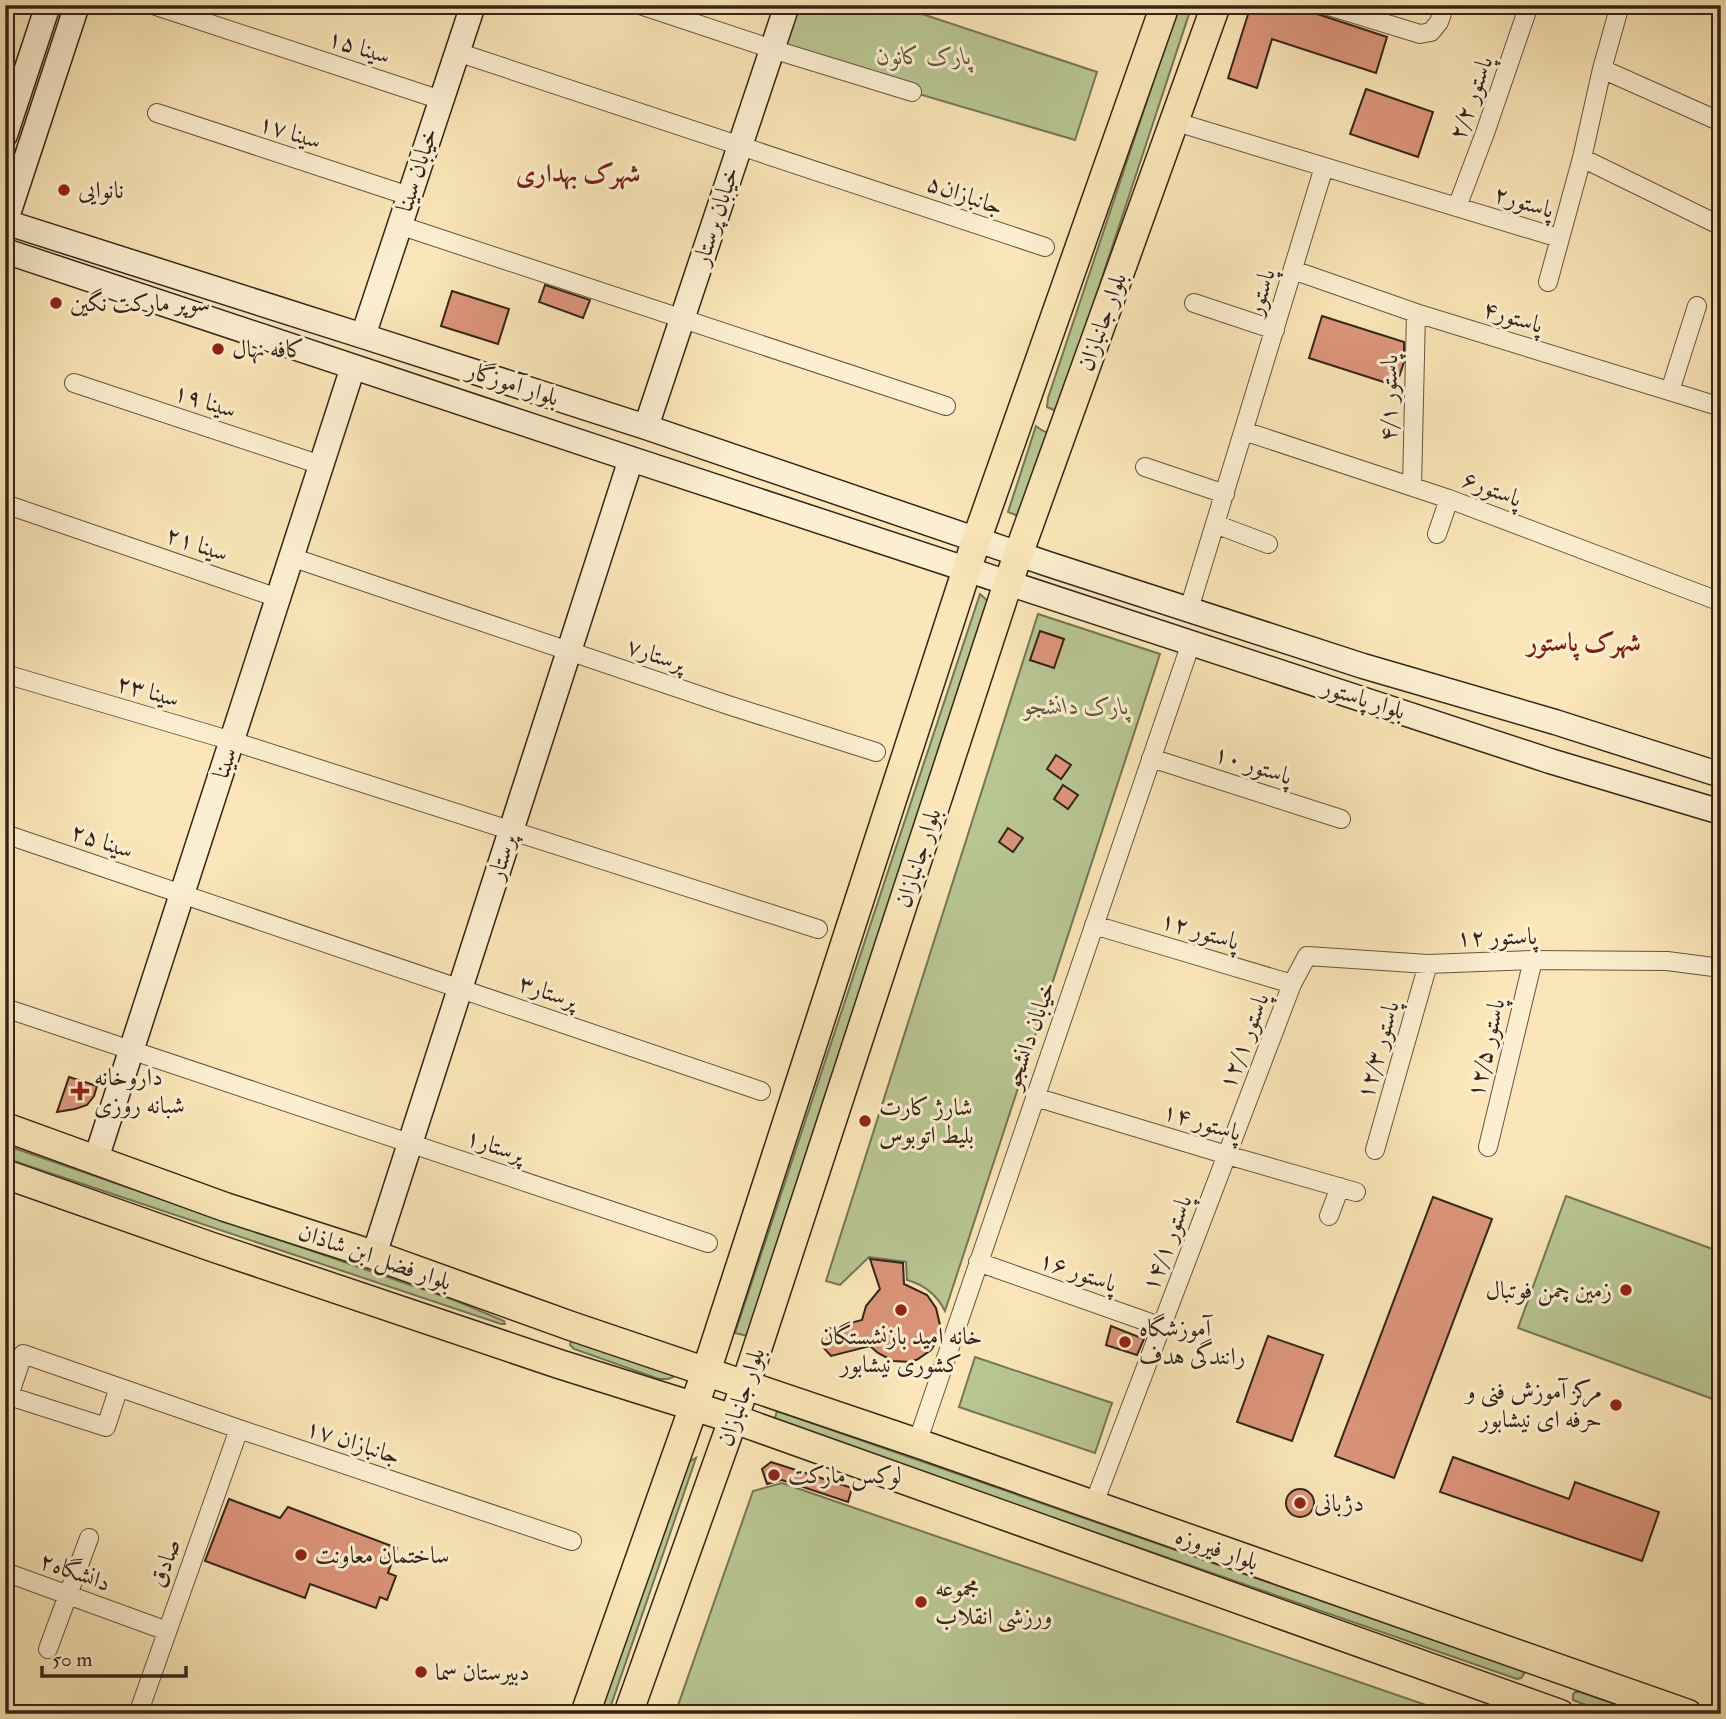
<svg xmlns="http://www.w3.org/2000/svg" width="1726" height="1719" viewBox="0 0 1726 1719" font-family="'IM FELL Double Pica',Amiri,serif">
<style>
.green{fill:#b8c693;stroke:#767556;stroke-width:2}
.building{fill:#dc957b;stroke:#352419;stroke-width:2}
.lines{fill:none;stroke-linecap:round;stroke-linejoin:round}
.street-casing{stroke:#665441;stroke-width:20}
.secondary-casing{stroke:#352419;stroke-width:27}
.primary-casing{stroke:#352419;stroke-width:31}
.street{stroke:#fcefd1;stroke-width:18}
.secondary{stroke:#fcefd1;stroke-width:24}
.primary{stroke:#fae6b8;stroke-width:28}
.poi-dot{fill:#8f2418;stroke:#fcefd1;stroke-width:2.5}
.labels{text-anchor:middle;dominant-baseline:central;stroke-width:6;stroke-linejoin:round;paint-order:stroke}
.street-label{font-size:24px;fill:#352419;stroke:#fcefd1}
.park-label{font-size:24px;font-style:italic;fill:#5c553e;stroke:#fcefd1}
.poi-label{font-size:24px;fill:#352419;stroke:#fcefd1;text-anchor:start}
.neighbourhood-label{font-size:26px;font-weight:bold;fill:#7a1f14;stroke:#fcefd1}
</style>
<rect width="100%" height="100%" fill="#fae6b8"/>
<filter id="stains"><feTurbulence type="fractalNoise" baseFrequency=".00286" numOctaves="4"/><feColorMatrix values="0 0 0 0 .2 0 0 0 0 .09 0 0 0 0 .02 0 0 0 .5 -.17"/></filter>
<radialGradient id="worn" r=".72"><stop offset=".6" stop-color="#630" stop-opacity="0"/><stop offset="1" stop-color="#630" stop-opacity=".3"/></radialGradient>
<path class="green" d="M 799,5 L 914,5 L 913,11 L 1097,72 L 1075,140 L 912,92 L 785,45 Z
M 1179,5 L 1192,5 L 1060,405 L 1054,410 L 1047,407 L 1048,398 Z
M 1036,426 C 1041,430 1045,433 1051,432 L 1021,517 L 1008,512 Z
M 980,594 L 990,603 L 748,1336 L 735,1333 Z
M 1038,614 L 1160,654 L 945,1311 C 937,1295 925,1285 907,1280 L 906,1262 L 869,1257 L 840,1285 L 826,1281 Z
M 5,1145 L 454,1300 L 504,1321 L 505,1324 L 501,1324 L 5,1158 Z
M 1566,1196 L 1721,1252 L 1721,1402 L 1518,1328 Z
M 574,1339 L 674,1373 L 673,1377 L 668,1379 L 659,1379 L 574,1349 L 570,1345 L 571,1341 Z
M 975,1357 L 1112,1403 L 1095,1453 L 959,1407 Z
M 777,1411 L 1514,1668 L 1522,1671 L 1524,1674 L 1521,1678 L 1517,1679 L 774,1421 Z
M 696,1458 L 608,1714 L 600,1714 L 687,1463 Z
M 782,1483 L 1452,1714 L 675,1714 L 753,1491 Z
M 1575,1692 L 1580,1692 L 1644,1714 L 1609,1714 L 1573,1700 L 1573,1695 Z"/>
<path class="building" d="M 1251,5 L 1290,5 L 1387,37 L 1376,73 L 1272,39 L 1257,88 L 1228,78 Z
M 1366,89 L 1433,112 L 1418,157 L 1350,134 Z
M 545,285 L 590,300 L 583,318 L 539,302 Z
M 452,291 L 509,309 L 498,344 L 441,326 Z
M 1322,316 L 1404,342 L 1404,362 L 1396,386 L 1309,358 Z
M 1040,631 L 1064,639 L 1054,668 L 1030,660 Z
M 1056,755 L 1071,765 L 1061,779 L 1047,769 Z
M 1063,785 L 1078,795 L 1068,809 L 1054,799 Z
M 1008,828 L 1023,838 L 1013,852 L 999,842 Z
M 69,1077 L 97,1086 L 94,1096 L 87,1105 L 75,1109 L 57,1112 Z
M 1433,1197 L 1492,1219 L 1394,1478 L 1335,1456 Z
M 870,1259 L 903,1263 L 904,1284 L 927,1295 L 936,1308 L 940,1325 L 936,1342 L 931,1350 L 918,1359 L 911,1362 L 893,1361 L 878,1353 L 870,1346 L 831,1356 L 822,1346 L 824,1330 L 862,1320 L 866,1306 L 880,1289 Z
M 1111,1326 L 1144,1339 L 1137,1355 L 1106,1345 Z
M 1268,1336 L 1323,1355 L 1292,1441 L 1237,1422 Z
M 1453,1457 L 1569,1499 L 1575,1482 L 1659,1512 L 1642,1561 L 1440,1492 Z
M 771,1462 L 852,1488 L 848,1502 L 782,1480 L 767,1484 L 762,1469 Z
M1286 1503a14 14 0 1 1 28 0a14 14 0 1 1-28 0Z
M 229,1499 L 280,1518 L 288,1507 L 397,1548 L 388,1573 L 396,1576 L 387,1600 L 380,1597 L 376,1608 L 310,1584 L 305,1598 L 205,1561 Z"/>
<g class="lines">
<g class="street-casing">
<path id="street" d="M 153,5 L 441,100
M 640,5 L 772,49 L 912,92
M 1325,5 L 1420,34 L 1431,32 L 1439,22 L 1445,5
M 457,52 L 1045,247
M 1602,69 L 1721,122
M 157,113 L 409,196
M 1173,121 L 1559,238
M 1582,158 L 1721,226
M 1457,207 L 1485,133 L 1529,5
M 399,225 L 946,406
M 1293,270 L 1416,313 L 1721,407
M 1548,282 L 1582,158 L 1602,69 L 1620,5
M 1194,303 L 1275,330
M 74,383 L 321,465
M 1670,391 L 1697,306
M 1244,431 L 1449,499 L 1721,602
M 1145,467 L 1225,494
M 1412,486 L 1416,313
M 5,504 L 278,598
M 1215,524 L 1268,544
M 1437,534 L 1449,499
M 291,557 L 728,705 L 876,752
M 1189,609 L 1324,167
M 5,674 L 232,741 L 818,929
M 1151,758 L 1341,819
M 5,834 L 761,1091
M 1094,925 L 1292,984
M 5,1008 L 708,1243
M 1035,1097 L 1227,1155 L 1356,1192
M 1488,1147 L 1533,960
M 1375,1150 L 1428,964
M 1329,1216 L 1340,1187
M 978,1262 L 1162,1327
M 119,1387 L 106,1427 L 9,1396 L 23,1354 L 239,1429 L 572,1541
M 917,1443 L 1191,643
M 1093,1506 L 1292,984 L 1307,956 L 1428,964 L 1533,960 L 1667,961 L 1721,968
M 5,1572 L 167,1631
M 48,1649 L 89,1538
M 138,1714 L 239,1429"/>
</g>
<g class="secondary-casing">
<path id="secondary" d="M 5,135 L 48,5
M 5,222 L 363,336 L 646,427 L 1048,564 L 1363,666 L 1555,722 L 1721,775
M 5,223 L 77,5
M 5,251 L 631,459 L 1550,761 L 1721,812
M 363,336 L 473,5
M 646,427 L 787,5
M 96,1159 L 353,367
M 374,1255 L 631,459"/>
</g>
<g class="primary-casing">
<path id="primary" d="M 5,1127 L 225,1207 L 374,1255 L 571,1326 L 917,1443 L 1688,1714
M 5,1174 L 212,1247 L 559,1364 L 734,1419 L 1560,1714
M 585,1714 L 706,1372 L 976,541 L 1165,5
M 628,1714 L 745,1386 L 1008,583 L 1216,5"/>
</g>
<use href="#street" class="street"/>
<use href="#secondary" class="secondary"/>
<use href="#primary" class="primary"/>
</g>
<g class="poi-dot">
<circle cx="64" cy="190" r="7"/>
<circle cx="56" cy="303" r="7"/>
<circle cx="218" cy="349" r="7"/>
<path d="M76.5 1080.5h7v7h7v7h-7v7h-7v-7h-7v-7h7z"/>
<circle cx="865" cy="1121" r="7"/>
<circle cx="1626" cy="1290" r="7"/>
<circle cx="901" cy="1310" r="7"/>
<circle cx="1125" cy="1342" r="7"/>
<circle cx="1616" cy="1405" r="7"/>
<circle cx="774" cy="1475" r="7"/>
<circle cx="1300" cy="1503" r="7"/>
<circle cx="301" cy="1555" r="7"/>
<circle cx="921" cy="1602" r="7"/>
<circle cx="421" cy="1672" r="7"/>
</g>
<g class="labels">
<g class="street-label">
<text transform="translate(359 47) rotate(18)">سینا ۱۵</text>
<text transform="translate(1471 98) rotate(-70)">پاستور ۲/۲</text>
<text transform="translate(290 132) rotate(18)">سینا ۱۷</text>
<text transform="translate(417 170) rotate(-72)">خیابان سینا</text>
<text transform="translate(965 195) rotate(19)">جانبازان۵</text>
<text transform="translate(1524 202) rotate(17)">پاستور۲</text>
<text transform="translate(716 216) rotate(-72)">خیابان پرستار</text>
<text transform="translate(1261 292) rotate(-73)">پاستور</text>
<text transform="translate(1513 317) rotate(17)">پاستور۴</text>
<text transform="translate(1102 322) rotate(-70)">بلوار جانبازان</text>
<text transform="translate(513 384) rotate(18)">بلوار آموزگار</text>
<text transform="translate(1389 398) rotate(-89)">پاستور ۴/۱</text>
<text transform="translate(205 401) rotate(18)">سینا ۱۹</text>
<text transform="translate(1492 489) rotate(21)">پاستور۶</text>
<text transform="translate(197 544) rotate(19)">سینا ۲۱</text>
<text transform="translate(656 655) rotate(19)">پرستار۷</text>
<text transform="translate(148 691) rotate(16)">سینا ۲۳</text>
<text transform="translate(1364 699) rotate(18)">بلوار پاستور</text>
<text transform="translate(225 763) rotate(-72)">سینا</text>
<text transform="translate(1253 765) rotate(18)">پاستور ۱۰</text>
<text transform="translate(102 841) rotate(19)">سینا ۲۵</text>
<text transform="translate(502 857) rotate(-72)">پرستار</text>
<text transform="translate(918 858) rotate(-72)">بلوار جانبازان</text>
<text transform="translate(1200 931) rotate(17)">پاستور ۱۲</text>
<text transform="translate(1497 937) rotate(-1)">۱۲ پاستور</text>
<text transform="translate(548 992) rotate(19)">پرستار۳</text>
<text transform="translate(1030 1035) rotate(-71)">خیابان دانشجو</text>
<text transform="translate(1244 1041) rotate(-69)">پاستور ۱۲/۱</text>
<text transform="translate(1486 1048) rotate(-77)">پاستور ۱۲/۵</text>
<text transform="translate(1378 1050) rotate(-74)">پاستور ۱۲/۳</text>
<text transform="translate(1202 1122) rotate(17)">پاستور ۱۴</text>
<text transform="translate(495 1146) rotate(19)">پرستار۱</text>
<text transform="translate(1167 1243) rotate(-69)">پاستور ۱۴/۱</text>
<text transform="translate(375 1257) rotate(19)">بلوار فضل ابن شاذان</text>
<text transform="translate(1078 1272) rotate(19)">پاستور ۱۶</text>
<text transform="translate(741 1397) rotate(-71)">بلوار جانبازان</text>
<text transform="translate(353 1442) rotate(18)">جانبازان ۱۷</text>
<text transform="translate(1217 1549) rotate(19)">بلوار فیروزه</text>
<text transform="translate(165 1563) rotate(-70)">صادق</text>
<text transform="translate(75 1572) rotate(20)">دانشگاه۲</text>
</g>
<g class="park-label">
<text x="924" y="56">پارک کانون</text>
<text x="1076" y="706">پارک دانشجو</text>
</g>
<g class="poi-label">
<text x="78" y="190">نانوایی</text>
<text x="70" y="303">سوپر مارکت نگین</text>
<text x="232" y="349">کافه نهال</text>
<text x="94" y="1077">داروخانه<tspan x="94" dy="28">شبانه روزی</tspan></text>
<text x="879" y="1107">شارژ کارت<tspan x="879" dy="28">بلیط اتوبوس</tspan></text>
<text x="1612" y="1290" text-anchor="end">زمین چمن فوتبال</text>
<text x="1139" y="1328">آموزشگاه<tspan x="1139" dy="28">رانندگی هدف</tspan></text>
<text x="901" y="1336" text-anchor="middle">خانه امید بازنشستگان<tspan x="901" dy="28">کشوری نیشابور</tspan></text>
<text x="1602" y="1391" text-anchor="end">مرکز آموزش فنی و<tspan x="1602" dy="28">حرفه ای نیشابور</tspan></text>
<text x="788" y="1475">لوکس مارکت</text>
<text x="1314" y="1503">دژبانی</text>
<text x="315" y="1555">ساختمان معاونت</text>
<text x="935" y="1588">مجموعه<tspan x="935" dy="28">ورزشی انقلاب</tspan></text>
<text x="435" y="1672">دبیرستان سما</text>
</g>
<g class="neighbourhood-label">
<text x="578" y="174">شهرک بهداری</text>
<text x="1584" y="643">شهرک پاستور</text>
</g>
</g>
<rect width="1726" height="1719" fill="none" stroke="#fae6b8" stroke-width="28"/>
<rect x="7" y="7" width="1712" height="1705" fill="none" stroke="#352419" stroke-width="3.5"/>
<rect x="14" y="14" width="1698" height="1691" fill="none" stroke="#352419" stroke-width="2"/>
<path d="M42 1666v10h144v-10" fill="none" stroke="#352419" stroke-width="3.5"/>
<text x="52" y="1666" font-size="21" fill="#352419" stroke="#fcefd1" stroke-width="5" paint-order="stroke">50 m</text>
<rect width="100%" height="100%" filter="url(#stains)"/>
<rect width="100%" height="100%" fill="url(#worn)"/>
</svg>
